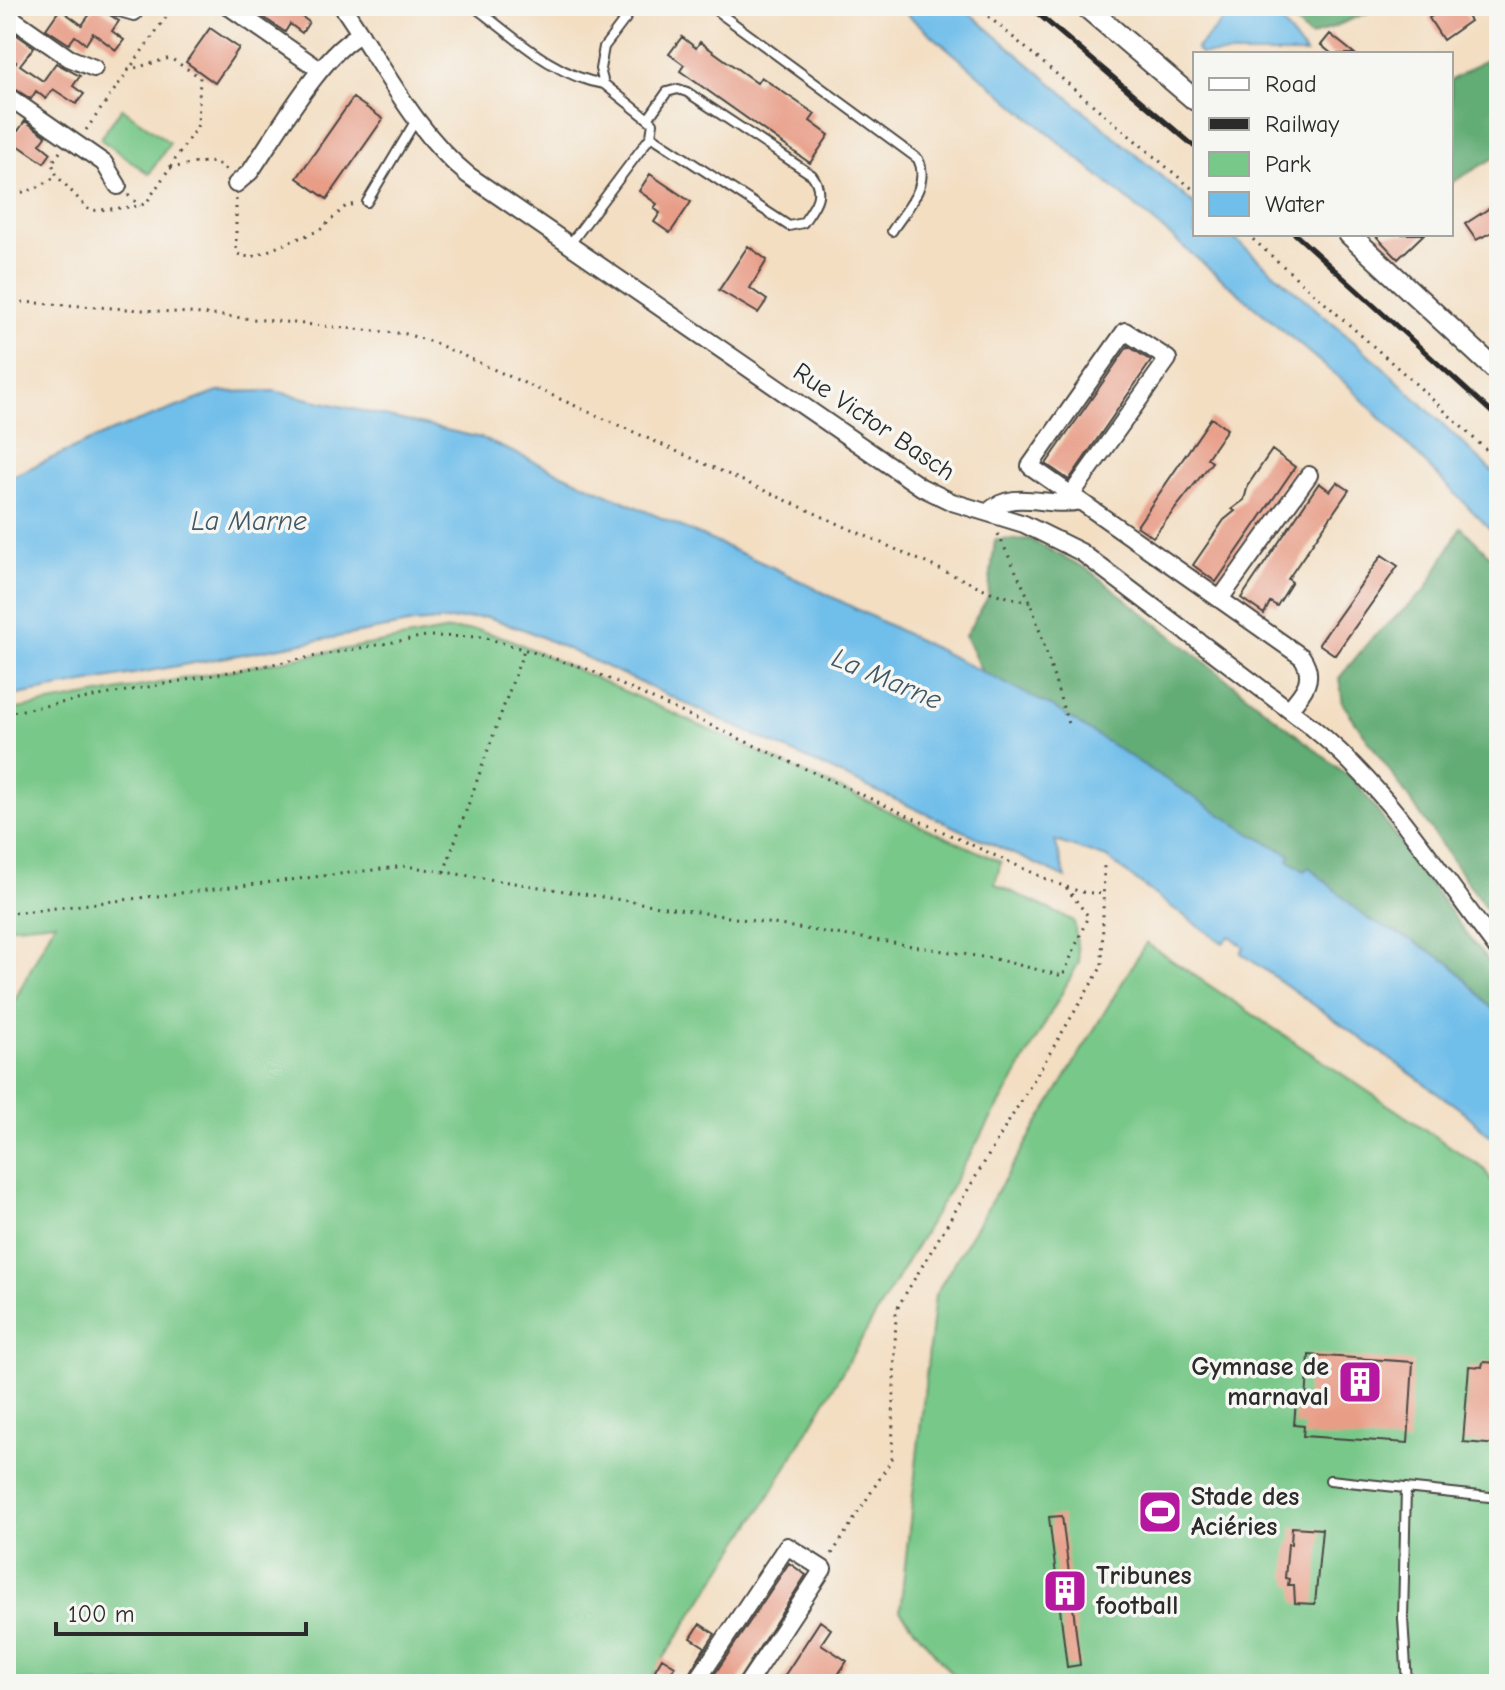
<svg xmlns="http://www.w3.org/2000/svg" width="1505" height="1690" viewBox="0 0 1505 1690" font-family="'Comic Neue',sans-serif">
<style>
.green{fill:#78c889;stroke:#527a5a;stroke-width:2}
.forest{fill:#62ac75;stroke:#466c50;stroke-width:2}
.water{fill:#70beea;stroke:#4e748a;stroke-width:2}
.building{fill:#e89d87}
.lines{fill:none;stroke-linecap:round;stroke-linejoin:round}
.service-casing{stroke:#494642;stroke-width:12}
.minor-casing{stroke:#494642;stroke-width:20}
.tertiary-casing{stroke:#494642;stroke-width:24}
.path{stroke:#494642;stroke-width:3;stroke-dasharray:2 6;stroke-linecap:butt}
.service{stroke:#fff;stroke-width:8}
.minor{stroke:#fff;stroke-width:16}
.tertiary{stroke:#fff;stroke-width:20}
.rail{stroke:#2b2b2b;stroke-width:5}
.labels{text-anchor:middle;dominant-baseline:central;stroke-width:7;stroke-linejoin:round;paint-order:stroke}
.street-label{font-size:26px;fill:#2b2b2b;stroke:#f6f6f2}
.poi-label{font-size:26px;font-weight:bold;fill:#2b2b2b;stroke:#f6f6f2;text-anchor:start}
.water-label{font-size:28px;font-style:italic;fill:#405764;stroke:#f6f6f2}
</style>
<rect width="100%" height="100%" fill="#f6f6f2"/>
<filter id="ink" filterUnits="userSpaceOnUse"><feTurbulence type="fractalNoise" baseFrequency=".0125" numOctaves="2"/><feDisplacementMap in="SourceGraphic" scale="16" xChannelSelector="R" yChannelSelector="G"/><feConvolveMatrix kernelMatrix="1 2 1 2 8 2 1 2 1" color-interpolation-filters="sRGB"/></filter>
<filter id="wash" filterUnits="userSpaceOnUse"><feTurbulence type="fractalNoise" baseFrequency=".006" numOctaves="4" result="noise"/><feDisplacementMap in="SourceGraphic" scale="32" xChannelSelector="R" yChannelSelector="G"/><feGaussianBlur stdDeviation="1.8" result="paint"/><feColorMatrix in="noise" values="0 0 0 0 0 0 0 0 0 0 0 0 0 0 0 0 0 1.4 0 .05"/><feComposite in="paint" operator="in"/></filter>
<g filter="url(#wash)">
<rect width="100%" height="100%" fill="#f3dec2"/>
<path class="green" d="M 122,108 L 170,143 L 149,174 L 100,139 Z
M 449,630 L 478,630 L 509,639 L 1001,862 L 995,884 L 1074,921 L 1079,962 L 1008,1090 L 765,1503 L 647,1684 L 6,1684 L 6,1017 L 55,922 L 6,927 L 6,711 Z
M 1146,943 L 1484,1169 L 1499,1192 L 1499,1684 L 960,1684 L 900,1611 L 935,1295 Z"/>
<path class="forest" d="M 1280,6 L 1383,6 L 1310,37 Z
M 1499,52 L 1499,155 L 1451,183 L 1451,80 Z
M 1461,527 L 1499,565 L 1499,927 L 1343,704 L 1339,678 L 1372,638 L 1425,591 Z
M 1029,539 L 1089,570 L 1356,782 L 1469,938 L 1499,974 L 1499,1044 L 989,687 L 965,636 L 988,597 L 995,540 Z"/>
<path class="water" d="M 897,6 L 961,6 L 1195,205 L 1195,234 L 1229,234 L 1382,366 L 1499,478 L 1499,538 L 1350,387 Z
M 1237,6 L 1269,6 L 1306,54 L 1201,54 L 1196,49 Z
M 274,391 L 481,438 L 774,568 L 1051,706 L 1253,835 L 1291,855 L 1288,860 L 1304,871 L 1309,867 L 1369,920 L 1411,940 L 1451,964 L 1499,1016 L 1499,1144 L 1463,1111 L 1241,953 L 1244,947 L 1230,936 L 1223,943 L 1163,901 L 1107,858 L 1055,841 L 1066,878 L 528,631 L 487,617 L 414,623 L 6,697 L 6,479 L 112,431 L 218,392 Z"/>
<g id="blocks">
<path class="building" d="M 96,6 L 119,21 L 112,31 L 124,40 L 116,50 L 93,33 L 86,44 L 75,36 L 69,44 L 46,29 L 60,9 L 82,25 Z
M 271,6 L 287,6 L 309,22 L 302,33 L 290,24 L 285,32 L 263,17 Z
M 1436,6 L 1460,6 L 1470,21 L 1443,40 L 1429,18 L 1439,11 Z
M 210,28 L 239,48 L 215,83 L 186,62 Z
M 10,30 L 34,47 L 20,65 L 43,81 L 56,63 L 80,76 L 73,86 L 84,94 L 76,104 L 53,89 L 46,99 L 36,91 L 31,99 L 7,84 L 13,75 L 9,71 L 16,62 L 6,55 L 6,37 Z
M 1330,34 L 1355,54 L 1332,54 L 1321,45 Z
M 682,37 L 696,48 L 700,42 L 757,83 L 761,77 L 815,114 L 810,121 L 829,135 L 810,163 L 680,71 L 684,65 L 669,54 Z
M 353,98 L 383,119 L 327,199 L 297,178 Z
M 6,121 L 18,131 L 25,121 L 46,136 L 40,144 L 51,153 L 44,163 L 6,137 Z
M 650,174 L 691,202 L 670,233 L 654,222 L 660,213 L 654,208 L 657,204 L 639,191 Z
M 1499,202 L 1499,229 L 1476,240 L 1465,224 Z
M 1374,234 L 1424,234 L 1398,259 Z
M 748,246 L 767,260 L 750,288 L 767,300 L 758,313 L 719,290 Z
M 1128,346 L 1151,361 L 1069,480 L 1046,464 Z
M 1211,418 L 1227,429 L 1207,458 L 1212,462 L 1153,537 L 1137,526 Z
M 1272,450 L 1295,467 L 1216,582 L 1193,565 L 1224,520 L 1235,511 L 1232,509 L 1244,500 L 1248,485 Z
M 1337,482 L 1349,490 L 1288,579 L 1292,582 L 1277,606 L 1270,602 L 1264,614 L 1241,598 L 1319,483 L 1330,491 Z
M 1382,555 L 1398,566 L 1335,655 L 1319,644 Z
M 1309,1355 L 1413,1362 L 1408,1443 L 1303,1436 L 1304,1426 L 1294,1425 L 1296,1401 L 1306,1402 Z
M 1483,1362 L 1499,1363 L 1499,1445 L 1463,1442 L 1469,1366 L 1482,1367 Z
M 1062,1516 L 1080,1665 L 1067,1667 L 1049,1517 Z
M 1292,1527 L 1322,1529 L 1315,1604 L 1295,1603 L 1294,1585 L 1288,1585 L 1289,1579 L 1285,1578 L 1288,1544 L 1291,1544 Z
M 789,1563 L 806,1575 L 736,1684 L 708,1684 Z
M 820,1621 L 831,1629 L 821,1644 L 847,1661 L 832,1684 L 779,1684 Z
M 700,1624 L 715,1634 L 690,1672 L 705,1647 L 691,1638 Z
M 662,1658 L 675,1666 L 667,1678 L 655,1670 Z"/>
</g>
</g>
<g filter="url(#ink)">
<use href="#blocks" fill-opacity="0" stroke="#494642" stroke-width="2"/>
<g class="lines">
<g class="service-casing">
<path id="service" d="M 473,6 C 514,36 553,76 604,84
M 604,6 L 625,20
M 710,6 L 918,159 C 931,185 906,209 892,231
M 648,119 L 667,92 L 678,89 L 687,92 L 812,175 C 826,194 814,207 803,223 L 789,226 L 651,136
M 367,202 L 416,120
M 570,244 L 651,136 L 653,123 L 604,84 L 600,69 L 604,47 L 635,6
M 1330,1480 L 1499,1498
M 1406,1488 L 1403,1618 L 1407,1684"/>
</g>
<g class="minor-casing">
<path id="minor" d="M 113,6 L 134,12
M 228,6 L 320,70
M 342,6 C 382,63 413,130 468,175 L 921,487 L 952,502 L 1024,524 L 1081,552 L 1313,728 C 1389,790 1440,874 1499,951
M 6,14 L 69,58 L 94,68
M 6,95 L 104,163 L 118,186
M 236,184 L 250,172 C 275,136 323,51 361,34
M 1071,495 L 1168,359 L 1125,331 L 1030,466 L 1080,501
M 988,512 C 1014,487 1049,509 1080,501 L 1302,657 C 1316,678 1304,692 1289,709
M 1220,599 L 1309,475
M 695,1684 L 787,1546 L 823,1569 L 747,1684"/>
</g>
<g class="tertiary-casing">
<path id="tertiary" d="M 1085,6 L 1195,100
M 1349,234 L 1499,373"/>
</g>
<path class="path" d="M 976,6 L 1195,191
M 86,130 L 174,6
M 60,152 L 52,163 L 57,176 L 90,211 L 140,206 L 147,202 L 198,125 L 200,77 L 170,58 L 128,70
M 170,168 C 186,166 214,155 226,170
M 6,191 C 27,196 39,187 57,176
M 128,195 L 140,206
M 236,199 L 236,252 L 241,256 L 252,257 L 320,230 L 346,206 L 355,204
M 1247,234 L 1417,385 L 1499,462
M 6,301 L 203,314 L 406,334 L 435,343 L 993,593 L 1031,603
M 998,534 L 1031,603 L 1069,727
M 6,713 L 426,636 L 483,637 L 585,668 L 1055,883 L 1081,892 L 1105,894
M 444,872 L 524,650
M 6,914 L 406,866 L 995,959 L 1063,976 L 1088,916 L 1065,886
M 832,1554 L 892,1459 L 896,1312 L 900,1303 L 1102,966 L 1104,864"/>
<use href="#service" class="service"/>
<use href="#minor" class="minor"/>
<use href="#tertiary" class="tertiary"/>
<path class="rail" d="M 1029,6 L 1195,147
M 1295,234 L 1499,419"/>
</g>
</g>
<defs>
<g id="building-square" transform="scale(2.3)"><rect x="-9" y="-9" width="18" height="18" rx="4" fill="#b5179e" stroke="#f6f6f2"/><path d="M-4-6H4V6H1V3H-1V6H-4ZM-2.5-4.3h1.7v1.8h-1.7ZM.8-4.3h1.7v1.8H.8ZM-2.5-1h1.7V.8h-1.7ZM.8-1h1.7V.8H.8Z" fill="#fff"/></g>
<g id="stadium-square" transform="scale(2.3)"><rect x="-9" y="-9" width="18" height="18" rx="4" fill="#b5179e" stroke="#f6f6f2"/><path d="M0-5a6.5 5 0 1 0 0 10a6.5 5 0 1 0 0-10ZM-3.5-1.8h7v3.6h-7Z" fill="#fff"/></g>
</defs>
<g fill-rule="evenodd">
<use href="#building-square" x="1360" y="1382"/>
<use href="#stadium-square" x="1160" y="1512"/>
<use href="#building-square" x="1065" y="1591"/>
</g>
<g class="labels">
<g class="street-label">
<text transform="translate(874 422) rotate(34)">Rue Victor Basch</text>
</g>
<g class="poi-label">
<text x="1329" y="1367" text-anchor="end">Gymnase de<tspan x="1329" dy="30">marnaval</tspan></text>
<text x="1191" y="1497">Stade des<tspan x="1191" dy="30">Aciéries</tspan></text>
<text x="1096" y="1576">Tribunes<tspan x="1096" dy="30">football</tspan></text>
</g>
<g class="water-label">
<text x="249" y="521">La Marne</text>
<text transform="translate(887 679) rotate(23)">La Marne</text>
</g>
</g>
<rect width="1505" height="1690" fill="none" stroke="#f6f6f2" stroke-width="32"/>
<rect x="1193" y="52" width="260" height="184" fill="#f6f6f2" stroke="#a5a5a2" stroke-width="2"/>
<rect x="1209" y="78" width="40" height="12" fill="#ffffff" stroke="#a5a5a2" stroke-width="2"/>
<text x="1265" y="92" font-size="24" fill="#2b2b2b">Road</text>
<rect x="1209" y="118" width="40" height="12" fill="#2b2b2b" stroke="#a5a5a2" stroke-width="2"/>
<text x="1265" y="132" font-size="24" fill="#2b2b2b">Railway</text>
<rect x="1209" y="152" width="40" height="24" fill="#78c889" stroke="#a5a5a2" stroke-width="2"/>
<text x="1265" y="172" font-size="24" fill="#2b2b2b">Park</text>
<rect x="1209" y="192" width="40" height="24" fill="#70beea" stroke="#a5a5a2" stroke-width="2"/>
<text x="1265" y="212" font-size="24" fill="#2b2b2b">Water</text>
<path d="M56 1622v12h250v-12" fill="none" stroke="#2b2b2b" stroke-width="4"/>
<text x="68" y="1622" font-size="24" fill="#2b2b2b" stroke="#f6f6f2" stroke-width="6" paint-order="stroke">100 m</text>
</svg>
